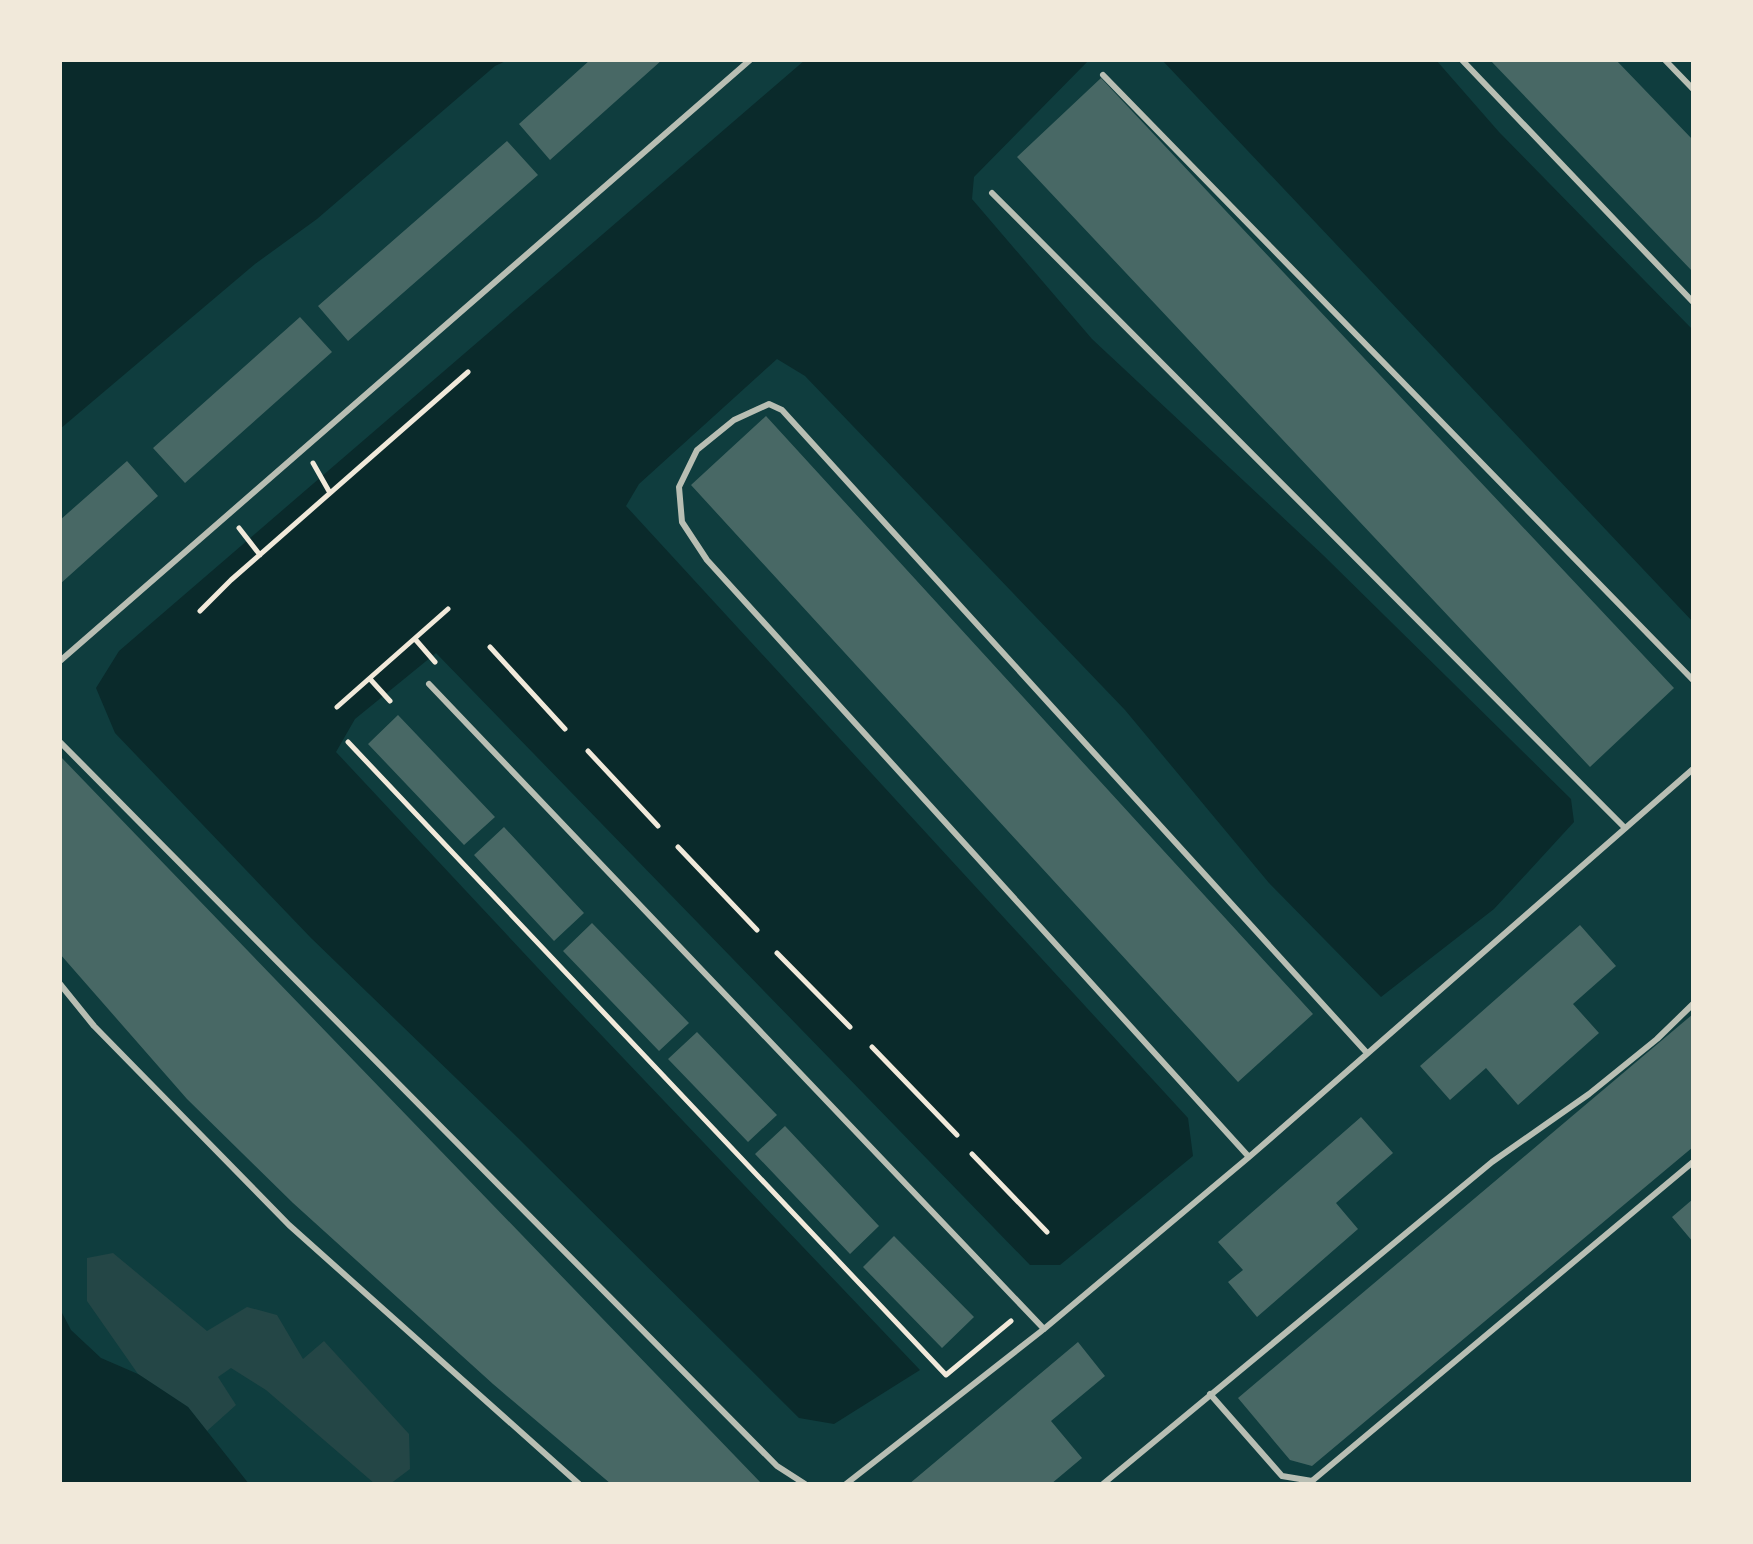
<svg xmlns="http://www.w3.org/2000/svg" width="1753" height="1544" viewBox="0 0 1753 1544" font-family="Barlow,sans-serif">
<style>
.green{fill:#244646}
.water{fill:#0a2a2b}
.building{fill:#486865}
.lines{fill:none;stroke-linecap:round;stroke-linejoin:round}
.path{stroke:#f1e9da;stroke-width:5}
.service{stroke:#b8beb3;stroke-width:6}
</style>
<rect width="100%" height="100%" fill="#0f3d3e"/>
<path class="green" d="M 113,1253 L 207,1331 L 247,1307 L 277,1315 L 303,1359 L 324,1341 L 409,1434 L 410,1469 L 390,1484 L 375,1484 L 266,1390 L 231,1368 L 218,1377 L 236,1405 L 207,1431 L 188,1407 L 138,1374 L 87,1301 L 87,1258 Z"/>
<path class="water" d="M 60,60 L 508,60 L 495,66 L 317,219 L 255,264 L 60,429 Z
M 805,60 L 1089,60 L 974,177 L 972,199 L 1092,339 L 1323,555 L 1571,799 L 1574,822 L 1494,909 L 1381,997 L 1269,883 L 1125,710 L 805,376 L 777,359 L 639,484 L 626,506 L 1188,1118 L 1193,1156 L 1060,1265 L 1030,1265 L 436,653 L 355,719 L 336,752 L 566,998 L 920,1370 L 834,1424 L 799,1418 L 517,1137 L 311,938 L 115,733 L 96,688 L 119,651 Z
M 1162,60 L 1436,60 L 1499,132 L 1693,330 L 1693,622 Z
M 60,1309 L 71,1330 L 101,1358 L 138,1374 L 188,1407 L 249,1484 L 60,1484 Z"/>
<path class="building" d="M 590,60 L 662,60 L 550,160 L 519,124 Z
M 1490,60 L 1616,60 L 1693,140 L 1693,272 Z
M 1101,78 L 1674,688 L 1590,767 L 1017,157 Z
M 507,141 L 538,175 L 348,341 L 318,306 Z
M 300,317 L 332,352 L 185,483 L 153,448 Z
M 766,416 L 1313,1014 L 1238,1082 L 691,485 Z
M 127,461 L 158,496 L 60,584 L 60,520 Z
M 398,715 L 495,817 L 464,845 L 368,744 Z
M 60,756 L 762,1484 L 611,1484 L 493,1384 L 293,1203 L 187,1099 L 60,954 Z
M 504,827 L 584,913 L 554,941 L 474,855 Z
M 592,923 L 689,1023 L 659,1051 L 563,951 Z
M 1580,925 L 1616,966 L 1573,1004 L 1599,1033 L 1518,1105 L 1486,1068 L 1450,1100 L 1420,1066 Z
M 1693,1014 L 1693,1147 L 1312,1466 L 1290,1460 L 1238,1398 Z
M 697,1032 L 777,1115 L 748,1142 L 668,1059 Z
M 1361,1117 L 1393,1153 L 1336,1203 L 1358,1229 L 1257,1317 L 1228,1282 L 1243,1270 L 1218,1242 Z
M 785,1126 L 879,1226 L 850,1254 L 755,1154 Z
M 1693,1199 L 1693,1242 L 1672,1217 Z
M 894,1236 L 974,1317 L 942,1348 L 863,1267 Z
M 1078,1342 L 1105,1376 L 1051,1421 L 1082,1458 L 1051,1484 L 909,1484 Z"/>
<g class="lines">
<path class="path" d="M 313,463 L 330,493
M 239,528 L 260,555
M 200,611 L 231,580 L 468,372
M 415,639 L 435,662
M 490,647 L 565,729
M 370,679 L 390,701
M 337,707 L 448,609
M 348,742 L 946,1375 L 1011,1321
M 588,751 L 658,826
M 678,847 L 757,930
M 777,953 L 850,1027
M 872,1047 L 957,1135
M 972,1154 L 1047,1232"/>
<path class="service" d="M 1462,60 L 1693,302
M 1665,60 L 1693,89
M 1103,75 L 1693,680
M 992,193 L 1624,827
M 60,661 L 750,60
M 429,684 L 1044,1329
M 60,742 L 777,1466 L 805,1484
M 60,984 L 94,1026 L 289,1225 L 579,1484
M 1249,1157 L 707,560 L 682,522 L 679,487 L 697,450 L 734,420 L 769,404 L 782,410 L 1367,1053
M 1210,1394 L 1282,1476 L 1312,1481 L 1693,1162
M 846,1484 L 1044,1329 L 1249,1157 L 1693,769
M 1103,1484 L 1492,1162 L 1589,1094 L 1657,1039 L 1693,1004"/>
</g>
<rect width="1753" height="1544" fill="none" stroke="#f1e9da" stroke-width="124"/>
</svg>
